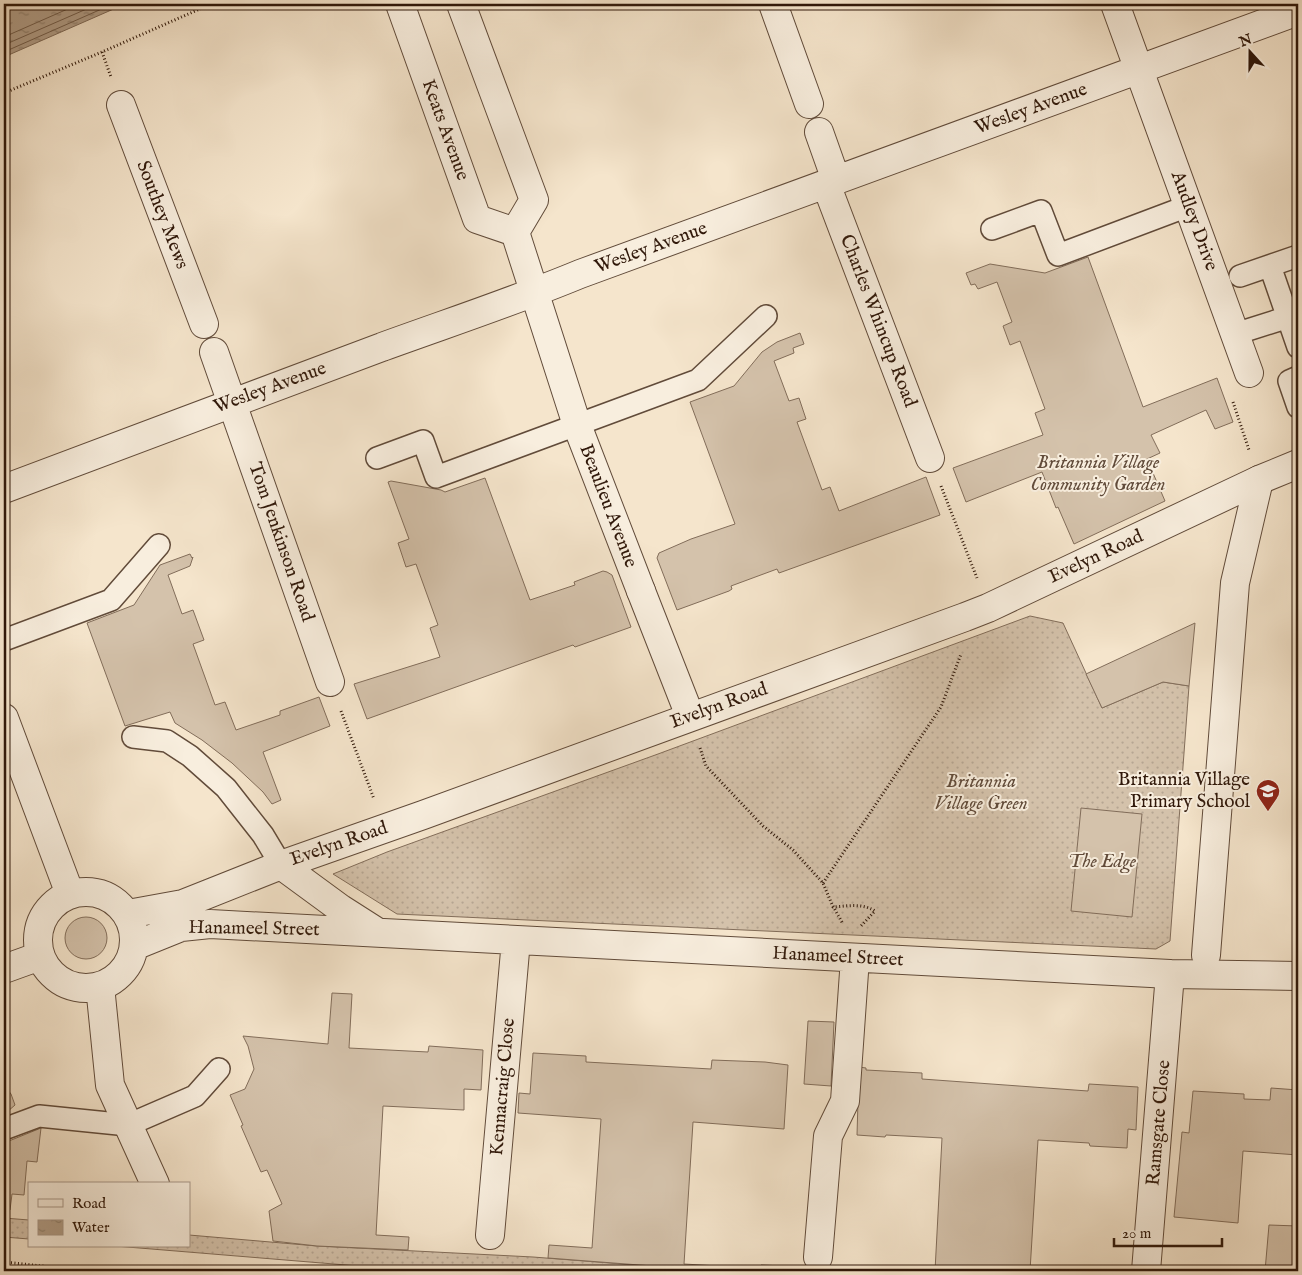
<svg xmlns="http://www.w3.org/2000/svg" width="1302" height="1275" viewBox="0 0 1302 1275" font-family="'IM FELL English',serif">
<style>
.grass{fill:url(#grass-dots);stroke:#826d5a}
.garden{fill:#d4c2ab;stroke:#826d5a}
.water{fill:url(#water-ripples);stroke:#7e6957}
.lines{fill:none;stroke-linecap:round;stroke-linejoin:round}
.shore{stroke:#715c4a;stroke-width:1}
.service-casing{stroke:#614b3a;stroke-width:24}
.pedestrian-casing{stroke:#614b3a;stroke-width:30}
.minor-casing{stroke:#614b3a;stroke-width:30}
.path{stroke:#30180a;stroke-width:3;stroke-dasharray:1 2.5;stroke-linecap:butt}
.service{stroke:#f8eede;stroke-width:21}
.pedestrian{stroke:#f8eede;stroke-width:28}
.minor{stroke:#f8eede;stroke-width:28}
.labels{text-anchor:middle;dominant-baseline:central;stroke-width:4;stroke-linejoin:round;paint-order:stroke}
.street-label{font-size:19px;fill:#30180a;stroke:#f8eede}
.park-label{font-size:19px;font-style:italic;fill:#614b3a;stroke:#f8eede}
.poi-label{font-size:19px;fill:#30180a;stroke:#f8eede;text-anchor:end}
</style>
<defs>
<pattern id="grass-dots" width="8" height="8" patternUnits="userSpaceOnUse" patternTransform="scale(1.25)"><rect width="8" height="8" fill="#d4c2ab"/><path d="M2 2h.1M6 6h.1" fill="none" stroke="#b6a692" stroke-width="1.8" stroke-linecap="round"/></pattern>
<pattern id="water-ripples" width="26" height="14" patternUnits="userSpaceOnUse" patternTransform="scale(1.25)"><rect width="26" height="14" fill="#b29f8a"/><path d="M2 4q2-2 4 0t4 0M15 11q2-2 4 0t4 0" fill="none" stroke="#91816f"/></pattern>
</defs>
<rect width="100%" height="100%" fill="#f5e5cc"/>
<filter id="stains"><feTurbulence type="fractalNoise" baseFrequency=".004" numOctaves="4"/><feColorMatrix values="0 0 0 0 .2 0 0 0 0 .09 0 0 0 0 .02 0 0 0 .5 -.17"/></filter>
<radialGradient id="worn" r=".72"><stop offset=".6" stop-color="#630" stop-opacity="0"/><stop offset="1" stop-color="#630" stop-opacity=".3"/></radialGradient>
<path class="grass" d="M 1030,616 L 1063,623 L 1102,708 L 1163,682 L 1189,686 L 1170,941 L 1156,949 L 397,914 L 333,874 L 387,852 L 658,754 Z
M 4,1218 L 29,1220 L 29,1239 L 4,1237 Z
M 189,1235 L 317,1246 L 533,1257 L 712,1271 L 419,1271 L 115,1246 L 189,1246 Z
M 761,1265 L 784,1266 L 789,1271 L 757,1271 Z"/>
<path class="garden" d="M 1088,257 L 1143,407 L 1217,378 L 1233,422 L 1215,429 L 1206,410 L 1151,435 L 1160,453 L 1147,459 L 1165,501 L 1074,544 L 1058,507 L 1056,508 L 1042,472 L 966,502 L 953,468 L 1043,435 L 1035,413 L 1045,409 L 1020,341 L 1010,345 L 1003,326 L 1012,322 L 997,282 L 978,289 L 975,284 L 971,285 L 966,273 L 990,264 L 1045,273 Z
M 800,333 L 804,344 L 793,348 L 794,353 L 774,361 L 789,401 L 799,398 L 806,419 L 797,422 L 822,490 L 830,487 L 839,511 L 926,477 L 940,515 L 779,573 L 777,569 L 731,586 L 732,589 L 729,591 L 677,610 L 657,558 L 659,553 L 691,539 L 735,524 L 690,402 L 734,386 L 762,352 L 777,342 Z
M 485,478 L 530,600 L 575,585 L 574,582 L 603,571 L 607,572 L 612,575 L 631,627 L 575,647 L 573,645 L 367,719 L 354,684 L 440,657 L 430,628 L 438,625 L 416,564 L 406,567 L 398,543 L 409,539 L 388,482 L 391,481 L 441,490 L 445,492 Z
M 190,554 L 192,558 L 193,557 L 190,566 L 168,575 L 182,614 L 193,610 L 204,640 L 193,644 L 215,705 L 225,702 L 236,730 L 280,715 L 280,711 L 319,697 L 330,726 L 263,752 L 281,800 L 272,804 L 263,792 L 232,763 L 202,740 L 175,723 L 170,712 L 125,726 L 87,623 L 134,605 L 160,565 Z
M 1195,623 L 1189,686 L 1163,682 L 1102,708 L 1086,674 Z
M 1081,808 L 1142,814 L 1132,917 L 1071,911 Z
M65 938a21 21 0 1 1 42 0a21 21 0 1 1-42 0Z
M 332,993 L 352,994 L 349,1048 L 428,1052 L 429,1046 L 483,1050 L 481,1090 L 464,1089 L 464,1110 L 383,1106 L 376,1235 L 409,1237 L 408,1250 L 317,1246 L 273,1241 L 269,1211 L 282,1204 L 267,1170 L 261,1172 L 241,1126 L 243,1125 L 230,1095 L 245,1089 L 254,1069 L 248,1046 L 243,1036 L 328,1044 Z
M 808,1021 L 834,1022 L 831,1086 L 804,1084 Z
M 533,1053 L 586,1056 L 586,1062 L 711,1069 L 712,1060 L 765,1062 L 788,1065 L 784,1129 L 693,1122 L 684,1264 L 718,1266 L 718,1271 L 548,1258 L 549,1245 L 592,1248 L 601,1119 L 518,1113 L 519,1093 L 530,1094 Z
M 859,1067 L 866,1068 L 866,1070 L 922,1073 L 922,1079 L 1088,1091 L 1089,1084 L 1138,1087 L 1136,1130 L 1128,1129 L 1127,1148 L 1090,1146 L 1089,1143 L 1038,1140 L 1030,1271 L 935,1271 L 942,1138 L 886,1135 L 885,1137 L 857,1135 Z
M 4,1085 L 11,1094 L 15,1105 L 7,1112 L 4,1114 Z
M 1271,1088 L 1298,1090 L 1298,1155 L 1243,1151 L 1238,1223 L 1174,1217 L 1182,1132 L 1189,1133 L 1193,1091 L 1244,1094 L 1244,1099 L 1270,1100 Z
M 41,1128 L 37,1162 L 27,1161 L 24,1195 L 12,1194 L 10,1210 L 4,1210 L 4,1143 Z
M 1269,1225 L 1298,1226 L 1298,1271 L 1265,1271 Z"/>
<path class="water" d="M 4,4 L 125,4 L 4,57 Z"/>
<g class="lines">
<path class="shore" d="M 4,37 L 79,4
M 4,45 L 98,4
M 4,52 L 113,4"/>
<g class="service-casing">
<path id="service" d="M 992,229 L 1041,211 L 1058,255 L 1188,206
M 1270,266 L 1298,347
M 1240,276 L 1298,256
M 1235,334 L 1298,314
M 1298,377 L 1289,381 L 1298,407
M 377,458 L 423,441 L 436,477 L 698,380 L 766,316
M 4,640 L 111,600 L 159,545
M 133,737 L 167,741 L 190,756 L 226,788 L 263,835 L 281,865
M 4,1129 L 39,1116 L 128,1125 L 195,1096 L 219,1069"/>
</g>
<g class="pedestrian-casing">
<path id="pedestrian" d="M 641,591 L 690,716
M 1206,955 L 1235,583 L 1259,480"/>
</g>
<g class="minor-casing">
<path id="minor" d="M 400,4 L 477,219 L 515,232
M 461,4 L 534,200 L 515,232 L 577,425 L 641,591
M 773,4 L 809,104
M 1115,4 L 1249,373
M 121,105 L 204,324
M 819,132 L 836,180
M 826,184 L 930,458
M 214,352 L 330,682
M 4,489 C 130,441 256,394 382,347 C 448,323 515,301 580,274 L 1298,11
M 4,718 L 70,894
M 281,865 L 341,909 L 377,932
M38 940a48 48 0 1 1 96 0a48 48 0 1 1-96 0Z
M 128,914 L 183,904 L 281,865 L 423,815 L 965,617 L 988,608 L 1259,480 L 1298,464
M 134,946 L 181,927 L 210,924 L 1170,974 L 1298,976
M 4,969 L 40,956
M 100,986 L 110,1085 L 155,1184
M 490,1235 L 516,940
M 818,1257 L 828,1136 L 845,1101 L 855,958
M 1146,1271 L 1170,974"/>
</g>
<path class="path" d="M 102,52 L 111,77
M 4,93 L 102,52 L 211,4
M 1233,402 L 1249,450
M 941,486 L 977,578
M 341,711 L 374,799
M 700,748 L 706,766 L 763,826 L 793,850 L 823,883 L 833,907 C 847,906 863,903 875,911 L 861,926
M 823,883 L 941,707 L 961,654
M 833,906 L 843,924
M 4,1262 L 90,1271"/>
<use href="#service" class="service"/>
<use href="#pedestrian" class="pedestrian"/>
<use href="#minor" class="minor"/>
</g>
<defs>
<g id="school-pin" transform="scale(1.25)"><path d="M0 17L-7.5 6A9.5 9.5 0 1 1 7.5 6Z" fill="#8f2418" stroke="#f8eede"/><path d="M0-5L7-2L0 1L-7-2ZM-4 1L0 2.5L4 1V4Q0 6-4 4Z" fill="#fff"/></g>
</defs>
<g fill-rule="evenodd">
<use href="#school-pin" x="1268" y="791"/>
</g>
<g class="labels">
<g class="street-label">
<text transform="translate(1031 109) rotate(-20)">Wesley Avenue</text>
<text transform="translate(445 130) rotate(70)">Keats Avenue</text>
<text transform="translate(162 215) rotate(69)">Southey Mews</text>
<text transform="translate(1194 221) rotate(70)">Audley Drive</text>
<text transform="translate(651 248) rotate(-20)">Wesley Avenue</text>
<text transform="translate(878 321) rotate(69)">Charles Whincup Road</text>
<text transform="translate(270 388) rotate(-20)">Wesley Avenue</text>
<text transform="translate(608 506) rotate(69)">Beaulieu Avenue</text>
<text transform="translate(281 542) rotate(71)">Tom Jenkinson Road</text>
<text transform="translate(1096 557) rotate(-25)">Evelyn Road</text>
<text transform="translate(719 706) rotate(-20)">Evelyn Road</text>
<text transform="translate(339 844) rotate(-19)">Evelyn Road</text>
<text transform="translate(254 929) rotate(1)">Hanameel Street</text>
<text transform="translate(838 957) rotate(3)">Hanameel Street</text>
<text transform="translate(503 1087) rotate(-85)">Kennacraig Close</text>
<text transform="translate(1159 1123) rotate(-85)">Ramsgate Close</text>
</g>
<g class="park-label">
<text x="1098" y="463">Britannia Village<tspan x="1098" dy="22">Community Garden</tspan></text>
<text x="981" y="782">Britannia<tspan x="981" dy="22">Village Green</tspan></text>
<text x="1102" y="862">The Edge</text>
</g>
<g class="poi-label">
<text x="1250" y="780">Britannia Village<tspan x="1250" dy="22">Primary School</tspan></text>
</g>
</g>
<rect width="1302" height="1275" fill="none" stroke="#f5e5cc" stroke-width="20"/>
<rect x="5" y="5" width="1292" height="1265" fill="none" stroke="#30180a" stroke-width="2.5"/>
<rect x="10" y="10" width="1282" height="1255" fill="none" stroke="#30180a"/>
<rect x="28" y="1182" width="162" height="65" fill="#f8eede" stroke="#a89889"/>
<rect x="38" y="1199" width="25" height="8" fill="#f8eede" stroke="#a89889"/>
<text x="72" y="1208" font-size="15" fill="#30180a">Road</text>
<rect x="38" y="1220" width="25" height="15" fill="url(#water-ripples)" stroke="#a89889"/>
<text x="72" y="1232" font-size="15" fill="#30180a">Water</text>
<g transform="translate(1250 52) rotate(339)" stroke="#f8eede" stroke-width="4" paint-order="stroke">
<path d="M0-4L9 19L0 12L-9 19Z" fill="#30180a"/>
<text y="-8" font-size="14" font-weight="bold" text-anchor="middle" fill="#30180a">N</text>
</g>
<path d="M1114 1238v8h108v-8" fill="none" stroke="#30180a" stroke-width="2.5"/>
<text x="1122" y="1238" font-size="15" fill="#30180a" stroke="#f8eede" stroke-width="4" paint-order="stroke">20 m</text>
<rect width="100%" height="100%" filter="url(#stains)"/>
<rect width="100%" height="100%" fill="url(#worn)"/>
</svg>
